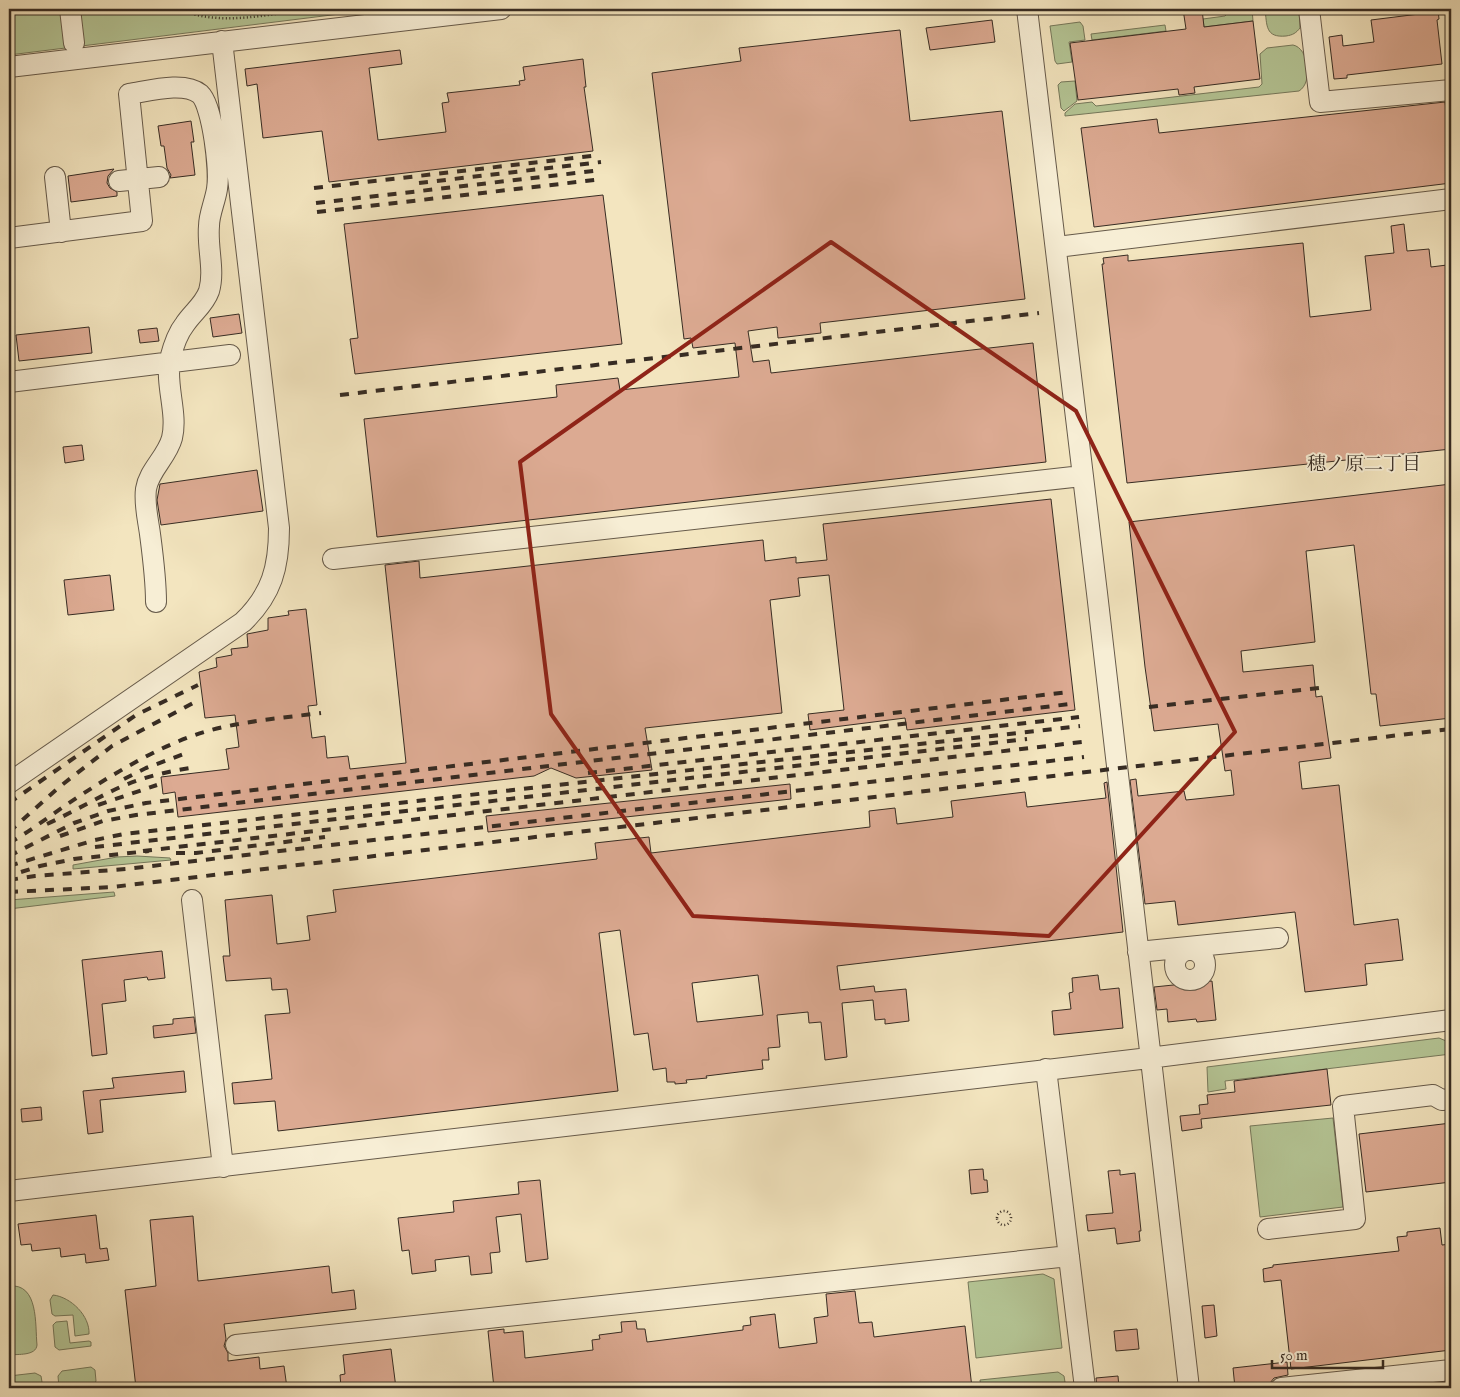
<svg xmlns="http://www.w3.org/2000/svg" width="1460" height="1397" viewBox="0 0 1460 1397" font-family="'IM FELL English','Noto Serif JP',serif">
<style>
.green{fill:#b5c696;stroke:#76795c}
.building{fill:#dcaa92;stroke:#372c23;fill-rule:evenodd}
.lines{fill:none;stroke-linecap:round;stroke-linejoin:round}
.minor-casing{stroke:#665a4a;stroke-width:22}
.path{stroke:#372c23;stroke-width:2.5;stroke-dasharray:1 2.5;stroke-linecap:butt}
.minor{stroke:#f7eed5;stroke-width:20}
.rail{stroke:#372c23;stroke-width:4;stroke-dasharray:9 9;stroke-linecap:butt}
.marked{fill:none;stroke:#8f2418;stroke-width:4;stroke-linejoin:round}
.labels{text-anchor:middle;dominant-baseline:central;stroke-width:4;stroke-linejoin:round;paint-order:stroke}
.neighbourhood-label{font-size:19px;fill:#372c23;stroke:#f7eed5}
</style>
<rect width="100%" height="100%" fill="#f3e5bf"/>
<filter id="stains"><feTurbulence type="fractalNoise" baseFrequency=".004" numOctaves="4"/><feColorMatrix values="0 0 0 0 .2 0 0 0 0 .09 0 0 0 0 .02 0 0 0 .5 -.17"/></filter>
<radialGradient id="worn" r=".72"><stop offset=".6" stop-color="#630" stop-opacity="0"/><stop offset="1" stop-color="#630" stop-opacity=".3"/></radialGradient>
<path class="green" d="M 9,9 L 380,9 L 9,55 Z
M 1232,9 L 1252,9 L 1253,21 L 1204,27 L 1203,19 L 1225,16 Z
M 1265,9 L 1299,9 L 1300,28 C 1296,33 1293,35 1286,36 C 1265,38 1267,25 1265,9 Z
M 1080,22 L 1083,26 L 1085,40 L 1069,42 L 1072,62 L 1057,64 L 1055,61 L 1050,26 Z
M 1165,25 L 1166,31 L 1092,40 L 1091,34 Z
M 1293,45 C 1309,48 1313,83 1299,91 L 1065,116 L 1065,113 L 1075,104 L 1092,102 L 1096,106 L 1259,87 L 1262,84 L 1260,54 L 1267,48 Z
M 1075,81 L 1077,101 L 1064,111 L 1061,108 L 1058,85 L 1061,82 Z
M 137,856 L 170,858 L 171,860 L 73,869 L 73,865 L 117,857 Z
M 114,892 L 115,896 L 9,909 L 9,900 Z
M 1439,1038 L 1451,1043 L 1451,1054 L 1225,1081 L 1226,1089 L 1208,1092 L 1207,1067 Z
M 1333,1118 L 1343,1207 L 1260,1217 L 1250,1126 Z
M 1043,1274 L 1054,1279 L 1062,1348 L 976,1358 L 968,1282 Z
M 9,1286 C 39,1283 35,1325 37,1345 C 36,1356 18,1354 9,1355 Z
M 53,1295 C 71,1297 90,1316 89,1334 L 75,1336 L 73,1315 L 55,1316 L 52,1314 L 50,1300 Z
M 67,1321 L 70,1343 L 89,1341 L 91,1342 L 91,1346 L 59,1350 L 55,1347 L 53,1325 L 56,1322 Z
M 91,1367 L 95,1370 L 96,1381 L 95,1383 L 76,1388 L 59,1388 L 58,1376 L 62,1371 Z
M 1058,1372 L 1064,1376 L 1066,1388 L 981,1388 L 980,1380 Z
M 35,1373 L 41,1376 L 43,1388 L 9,1388 L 9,1376 Z"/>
<path class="building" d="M 1183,9 L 1202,9 L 1204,27 L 1253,21 L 1260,79 L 1194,87 L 1195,93 L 1179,95 L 1178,89 L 1078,100 L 1070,43 L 1186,29 Z
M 1426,9 L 1438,9 L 1439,19 L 1437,20 L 1442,64 L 1347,75 L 1347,78 L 1334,79 L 1329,37 L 1342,35 L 1343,46 L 1374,42 L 1371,20 L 1427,13 Z
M 992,20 L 995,42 L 930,50 L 926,28 Z
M 900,30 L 910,121 L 1002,111 L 1025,299 L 820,323 L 821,333 L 778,338 L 777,327 L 748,331 L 753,362 L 769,360 L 771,373 L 1033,343 L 1046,462 L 377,537 L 364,419 L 557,397 L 556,385 L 618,378 L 620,390 L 739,377 L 735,343 L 693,348 L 691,338 L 684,339 L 652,73 L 741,61 L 739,48 Z
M 400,50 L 402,64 L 369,68 L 378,140 L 446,132 L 442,103 L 449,102 L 447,93 L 520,85 L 519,81 L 525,80 L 523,67 L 583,59 L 586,87 L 584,87 L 593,151 L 329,182 L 322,131 L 263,138 L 257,84 L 247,86 L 245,69 Z
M 1445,102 L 1451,149 L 1451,183 L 1094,227 L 1081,128 L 1157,119 L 1159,133 Z
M 191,121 L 194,142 L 191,142 L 195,175 L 170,178 L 171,175 L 167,168 L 164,146 L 161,146 L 158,126 Z
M 114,169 L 108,176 L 107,183 L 110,188 L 117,192 L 117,196 L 71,202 L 68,176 Z
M 603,195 L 622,344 L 355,374 L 350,339 L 358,338 L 344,224 Z
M 1404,224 L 1407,251 L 1429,249 L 1431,267 L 1447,265 L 1451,302 L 1451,449 L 1127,483 L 1102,264 L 1104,264 L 1103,258 L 1128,255 L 1128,261 L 1303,243 L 1310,317 L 1371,310 L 1365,256 L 1394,253 L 1391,226 Z
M 239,314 L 242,333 L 213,337 L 210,318 Z
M 89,327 L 92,353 L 19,361 L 16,335 Z
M 157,328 L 159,341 L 140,343 L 138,330 Z
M 82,445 L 84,460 L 65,463 L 63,447 Z
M 257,470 L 263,511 L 161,525 L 157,500 L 160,484 Z
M 1451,484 L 1451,718 L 1380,726 L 1376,694 L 1371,694 L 1354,545 L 1306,551 L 1315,642 L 1241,651 L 1243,672 L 1313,665 L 1316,697 L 1322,696 L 1331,758 L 1299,762 L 1302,789 L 1339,785 L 1354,925 L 1398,919 L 1403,960 L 1365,964 L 1367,985 L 1305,992 L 1295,912 L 1178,925 L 1175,901 L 1145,904 L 1130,780 L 1136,779 L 1138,796 L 1184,791 L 1186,800 L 1234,795 L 1231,770 L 1225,771 L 1218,724 L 1154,731 L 1145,667 L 1129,522 Z
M 1051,499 L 1075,710 L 907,730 L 905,718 L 810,730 L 808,714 L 844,710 L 829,575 L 798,578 L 800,596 L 770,600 L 782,713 L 645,728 L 652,770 L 576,778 L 551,768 L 534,776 L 178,817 L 175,792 L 163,794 L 161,777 L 229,769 L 226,749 L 239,747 L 235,715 L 205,718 L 199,672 L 217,667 L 216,658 L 232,655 L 231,649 L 248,647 L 247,634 L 268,630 L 268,618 L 289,615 L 288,611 L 306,609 L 317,705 L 308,706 L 312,738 L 325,736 L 327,758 L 348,756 L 350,769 L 406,763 L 385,565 L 419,561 L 420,578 L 763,540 L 765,561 L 796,557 L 796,563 L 827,560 L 823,524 Z
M 110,575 L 114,610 L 68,615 L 64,580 Z
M 1107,782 L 1123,932 L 837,966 L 840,990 L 874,986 L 875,992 L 906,989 L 909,1021 L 885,1024 L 885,1019 L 875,1020 L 873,1000 L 842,1003 L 847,1057 L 825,1060 L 821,1022 L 809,1023 L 808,1012 L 777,1015 L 780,1047 L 768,1048 L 769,1060 L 762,1060 L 763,1069 L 706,1076 L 707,1078 L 686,1080 L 687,1083 L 675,1084 L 675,1082 L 667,1082 L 666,1068 L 653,1070 L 648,1033 L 634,1035 L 620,930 L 599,933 L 618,1091 L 278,1131 L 275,1101 L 234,1104 L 232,1083 L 272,1079 L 265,1015 L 290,1013 L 287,989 L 272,990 L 271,978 L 226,981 L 223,956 L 230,956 L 225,900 L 272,895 L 277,944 L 310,940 L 307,916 L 336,912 L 333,890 L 597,859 L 595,843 L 649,837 L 651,853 L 870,827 L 869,811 L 895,808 L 897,824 L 953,817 L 951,801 L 1025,792 L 1027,807 L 1106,798 L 1104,783 ZM 758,975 L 763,1015 L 697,1022 L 692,983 Z
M 790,784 L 791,799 L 488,832 L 486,816 Z
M 162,951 L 165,978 L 148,980 L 147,977 L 124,980 L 126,1001 L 102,1004 L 107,1054 L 92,1056 L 82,960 Z
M 1098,975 L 1100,990 L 1119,988 L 1123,1028 L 1054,1035 L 1052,1011 L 1071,1009 L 1069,993 L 1073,992 L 1072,978 Z
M 1212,981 L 1216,1020 L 1197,1022 L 1196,1019 L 1168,1022 L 1167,1009 L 1157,1010 L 1154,987 Z
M 194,1017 L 196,1033 L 154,1038 L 153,1026 L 173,1024 L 173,1019 Z
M 1327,1069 L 1331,1105 L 1201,1119 L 1202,1128 L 1182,1131 L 1180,1116 L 1200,1114 L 1199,1105 L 1208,1104 L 1207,1095 L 1235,1092 L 1234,1081 Z
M 184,1071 L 186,1092 L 100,1100 L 103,1132 L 88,1134 L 83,1091 L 114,1088 L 112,1078 Z
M 41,1107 L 42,1120 L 22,1122 L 21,1109 Z
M 1451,1123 L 1451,1182 L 1366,1192 L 1359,1134 Z
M 983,1169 L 984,1180 L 987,1180 L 988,1192 L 971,1194 L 969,1170 Z
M 1120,1170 L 1120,1175 L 1135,1173 L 1141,1231 L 1139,1231 L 1140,1241 L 1117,1244 L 1115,1228 L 1088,1231 L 1086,1215 L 1113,1213 L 1108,1171 Z
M 540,1180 L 548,1259 L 526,1262 L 521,1214 L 496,1217 L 500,1252 L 490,1253 L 492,1273 L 471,1275 L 469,1256 L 435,1260 L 436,1271 L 412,1274 L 409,1250 L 402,1251 L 398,1218 L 454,1212 L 453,1201 L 519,1194 L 518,1182 Z
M 96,1215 L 100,1249 L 107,1248 L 109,1260 L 86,1263 L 85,1254 L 61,1257 L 60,1248 L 32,1251 L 31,1244 L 21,1245 L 18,1224 Z
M 193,1216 L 198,1281 L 329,1266 L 332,1293 L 354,1290 L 356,1309 L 224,1324 L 226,1339 L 224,1346 L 228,1353 L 228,1361 L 259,1357 L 260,1369 L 284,1366 L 287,1388 L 136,1388 L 125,1290 L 156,1286 L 150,1220 Z
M 1440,1228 L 1442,1245 L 1451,1244 L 1451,1350 L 1291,1369 L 1281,1280 L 1264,1282 L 1263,1269 L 1273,1267 L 1273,1265 L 1399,1251 L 1397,1237 L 1407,1236 L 1407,1232 Z
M 855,1291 L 859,1323 L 872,1322 L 874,1337 L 965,1326 L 972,1388 L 494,1388 L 488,1331 L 504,1329 L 504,1333 L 523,1331 L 525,1358 L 593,1350 L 592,1340 L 600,1339 L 599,1335 L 622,1332 L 621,1322 L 636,1321 L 637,1329 L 645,1329 L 647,1342 L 743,1330 L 743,1326 L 751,1325 L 750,1317 L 775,1314 L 779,1348 L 817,1343 L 814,1318 L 828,1316 L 826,1294 Z
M 1214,1305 L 1217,1336 L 1205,1338 L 1202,1306 Z
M 1137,1329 L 1139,1349 L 1116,1351 L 1114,1331 Z
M 391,1349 L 396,1388 L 341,1388 L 340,1375 L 345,1374 L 343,1355 Z
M 1287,1362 L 1288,1375 L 1274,1378 L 1270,1383 L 1269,1387 L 1235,1388 L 1233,1368 Z
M 1118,1376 L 1119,1388 L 1097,1388 L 1096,1378 Z
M 1451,1382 L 1451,1388 L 1415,1388 L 1414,1386 Z"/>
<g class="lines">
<g class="minor-casing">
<path id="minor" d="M 70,9 L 74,43
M 1027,9 C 1085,468 1134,929 1189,1388
M 1309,9 L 1320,102 L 1451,90
M 9,67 L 501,9
M 55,177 L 61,232
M 119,181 L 159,177
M 9,238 L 142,221 L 129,94 C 149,91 184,81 200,94 C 213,106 220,172 217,189 C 215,202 209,214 209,226 C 207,248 215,270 209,291 C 204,305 193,312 185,324 C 177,334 173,347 170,359 C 165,385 178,413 172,438 C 167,457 149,470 146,489 C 144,504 148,519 150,534 C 153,557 156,579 156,602
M 1057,247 L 1451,199
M 9,382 L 230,355
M 333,559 L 1082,476
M 9,783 L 243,622 C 272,594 279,567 279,528 L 222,41
M 192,900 L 223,1167
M1175 965a15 15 0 1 1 30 0a15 15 0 1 1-30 0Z
M 1138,952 L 1278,938
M 1046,1069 L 1085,1388
M 9,1191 L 1149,1058 L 1451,1020
M 1268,1229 L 1355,1219 L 1343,1106 L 1433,1095 L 1442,1100 L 1451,1099
M 236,1345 L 1069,1256
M 1281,1388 L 1451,1370"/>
</g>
<path class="path" d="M 178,9 C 220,27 268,14 311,9
M997 1218a7 7 0 1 1 14 0a7 7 0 1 1-14 0Z"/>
<use href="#minor" class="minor"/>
<path class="rail" d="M 419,183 L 601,162
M 314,188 L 600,155
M 316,203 L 602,170
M 317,212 L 603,179
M 340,395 L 1039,313
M 1149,707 L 1319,688
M 588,773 L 1079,717
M 124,779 L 146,768 L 184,754
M 9,803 L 136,715 L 198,685
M 98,805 L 157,785
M 47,824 C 71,813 93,800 116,789 C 140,778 165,772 190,768
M 9,832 L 58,788 L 112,746 L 195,702
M 60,836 L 103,821 L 136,815 L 1070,704
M 9,843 C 29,832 47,818 66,805 C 106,778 158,746 204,732 C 242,721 282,718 321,713
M 95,847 L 1027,739
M 143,851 L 1082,742
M 176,853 L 196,853 L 325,837
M 9,856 L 74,823 L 108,811 L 146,803 L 1068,692
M 9,866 L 95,840 L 124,834 L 1080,726
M 21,872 L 40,866 L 74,859 L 149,851
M 9,880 L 35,876 L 126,869 L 1084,757
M 9,892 L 112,887 L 1451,729"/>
</g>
<path class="marked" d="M 831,242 L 1076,411 L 1235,732 L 1049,936 L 693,916 L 551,714 L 520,462 Z"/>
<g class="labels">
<g class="neighbourhood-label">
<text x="1364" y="465">穂ノ原二丁目</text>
</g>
</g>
<rect width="1460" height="1397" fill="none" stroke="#f3e5bf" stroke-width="30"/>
<rect x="10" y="10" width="1440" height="1377" fill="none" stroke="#372c23" stroke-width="2.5"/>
<rect x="15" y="15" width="1430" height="1367" fill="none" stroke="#372c23"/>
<path d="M1272 1360v8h111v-8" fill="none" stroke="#372c23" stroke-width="2.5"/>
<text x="1280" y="1360" font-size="15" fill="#372c23" stroke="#f7eed5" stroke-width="4" paint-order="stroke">50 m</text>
<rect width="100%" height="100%" filter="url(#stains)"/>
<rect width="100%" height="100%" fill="url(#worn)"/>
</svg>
